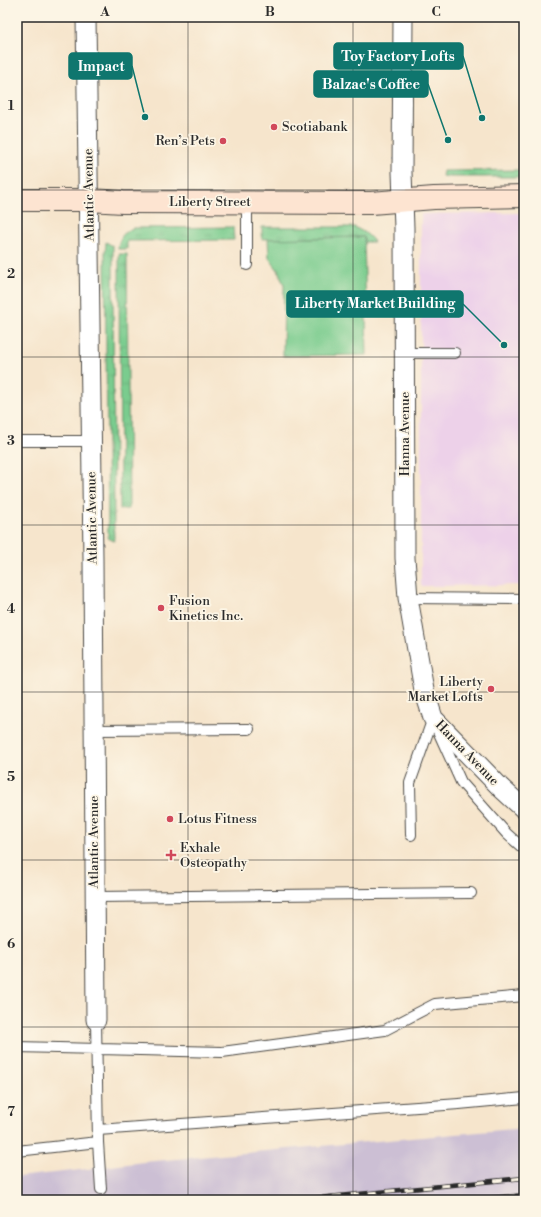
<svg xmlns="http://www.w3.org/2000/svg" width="541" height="1217" viewBox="0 0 541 1217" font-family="'Libre Bodoni',serif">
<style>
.built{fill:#edd1e9}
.railway{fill:#ccbfd4}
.grass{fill:url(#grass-tufts);stroke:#527c5c}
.park{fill:#7acc8e;stroke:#527c5c}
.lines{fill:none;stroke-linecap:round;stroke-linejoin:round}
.lane-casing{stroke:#494743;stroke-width:12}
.street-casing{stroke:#494743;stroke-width:21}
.secondary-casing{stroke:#494743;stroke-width:24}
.lane{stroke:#fff;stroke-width:10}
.street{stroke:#fff;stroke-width:19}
.secondary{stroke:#fde4d1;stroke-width:22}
.rail-casing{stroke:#2b2b2b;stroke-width:4.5}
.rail{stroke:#fcf5e5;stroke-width:3;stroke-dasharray:9;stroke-linecap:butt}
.grid{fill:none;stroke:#2b2b2b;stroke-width:1;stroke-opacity:0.55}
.poi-dot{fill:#d1495b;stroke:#fcf5e5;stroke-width:1.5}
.labels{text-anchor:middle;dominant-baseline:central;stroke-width:3.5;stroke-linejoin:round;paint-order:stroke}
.poi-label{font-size:13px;fill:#2b2b2b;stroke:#fcf5e5;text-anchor:start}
.street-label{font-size:13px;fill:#2b2b2b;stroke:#fcf5e5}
.leader{fill:none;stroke:#0f766e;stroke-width:1.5}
.callout-dot{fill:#0f766e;stroke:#fcf5e5;stroke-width:1.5}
.callout{fill:#0f766e;stroke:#0f766e;stroke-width:1.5}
.callout-label{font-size:14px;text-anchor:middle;font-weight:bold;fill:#fff}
.neatline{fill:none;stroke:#2b2b2b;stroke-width:1.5}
.grid-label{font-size:13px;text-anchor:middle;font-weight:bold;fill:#2b2b2b}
</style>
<defs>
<pattern id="grass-tufts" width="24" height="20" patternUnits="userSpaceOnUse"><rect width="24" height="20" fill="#7acc8e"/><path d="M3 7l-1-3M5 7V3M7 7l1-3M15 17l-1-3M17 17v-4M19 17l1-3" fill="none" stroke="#6aaf7b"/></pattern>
</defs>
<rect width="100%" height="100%" fill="#fcf5e5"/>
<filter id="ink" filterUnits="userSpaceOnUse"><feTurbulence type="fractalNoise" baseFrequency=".025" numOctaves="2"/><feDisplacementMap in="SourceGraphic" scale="8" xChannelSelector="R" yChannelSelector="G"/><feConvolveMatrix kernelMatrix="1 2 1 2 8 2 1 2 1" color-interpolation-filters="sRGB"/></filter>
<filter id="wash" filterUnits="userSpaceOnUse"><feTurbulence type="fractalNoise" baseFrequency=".012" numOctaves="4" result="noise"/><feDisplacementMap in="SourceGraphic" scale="16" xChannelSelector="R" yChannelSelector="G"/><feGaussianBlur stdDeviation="0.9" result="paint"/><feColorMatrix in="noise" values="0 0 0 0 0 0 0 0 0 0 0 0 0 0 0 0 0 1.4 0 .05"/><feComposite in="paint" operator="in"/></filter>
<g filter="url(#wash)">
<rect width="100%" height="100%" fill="#f6e5cc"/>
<path class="built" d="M 524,213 L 524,585 L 421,586 L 421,214 Z"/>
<path class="railway" d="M 524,1128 L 524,1200 L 17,1200 L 17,1177 L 72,1171 L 143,1162 Z"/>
<path class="grass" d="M 524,170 L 524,177 L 450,177 L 442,176 L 443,171 Z
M 233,227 L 234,240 L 127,241 L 127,249 L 118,249 C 119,238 123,232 133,228 Z
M 262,227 L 354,227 C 362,231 369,234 374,242 L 364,242 L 364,237 L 262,239 Z
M 106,242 L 113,246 L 113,255 L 114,541 L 108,538 L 105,253 Z
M 119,254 L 127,254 L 129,509 L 120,509 Z"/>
<path class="park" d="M 364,237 L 367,355 L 283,356 L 284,285 L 278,270 L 269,258 L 268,239 Z"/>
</g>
<g filter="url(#ink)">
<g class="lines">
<g class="lane-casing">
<path id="lane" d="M 247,202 L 247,265
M 404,353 L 455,353
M 17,441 L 91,441
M 408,598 L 524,599
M 94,730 L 249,729
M 438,731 L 461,782 L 507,834 L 524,849
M 411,835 L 410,783 L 433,718
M 95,897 L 471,893
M 96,1020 L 98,1142 L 101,1189
M 17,1047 L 222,1052 L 385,1030 L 435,1004 L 524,996
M 98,1130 L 459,1104 L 524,1098
M 17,1151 L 98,1142"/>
</g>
<g class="street-casing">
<path id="street" d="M 86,17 L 93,558 L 96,1020
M 403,17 L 402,172 L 404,228 L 405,558 L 408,598 L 424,690 L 433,718 L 501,788 L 524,809"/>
</g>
<g class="secondary-casing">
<path id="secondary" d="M 17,200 L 89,200 L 123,202 L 371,203 L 434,198 L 524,196"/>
</g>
<use href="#lane" class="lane"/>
<use href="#street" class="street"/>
<use href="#secondary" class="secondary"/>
<g class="rail-casing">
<path id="rail" d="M 297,1200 L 524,1178
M 470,1200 L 524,1195"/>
</g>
<use href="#rail" class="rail"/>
</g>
</g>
<path class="grid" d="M 188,17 L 188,1200M 353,17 L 353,1200M 17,190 L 524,190M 17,357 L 524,357M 17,525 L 524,525M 17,692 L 524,692M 17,860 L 524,860M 17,1027 L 524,1027"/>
<g class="poi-dot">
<circle cx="274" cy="127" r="4"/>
<circle cx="223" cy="141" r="4"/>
<circle cx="161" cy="608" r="4"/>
<circle cx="491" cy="689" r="4"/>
<circle cx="170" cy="819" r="4"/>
<path d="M169 849h4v4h4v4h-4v4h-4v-4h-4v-4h4z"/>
</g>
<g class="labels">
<g class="poi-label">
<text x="282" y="127">Scotiabank</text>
<text x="215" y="141" text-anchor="end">Ren’s Pets</text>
<text x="169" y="601">Fusion<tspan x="169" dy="15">Kinetics Inc.</tspan></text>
<text x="483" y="682" text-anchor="end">Liberty<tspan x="483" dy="15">Market Lofts</tspan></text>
<text x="178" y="819">Lotus Fitness</text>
<text x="180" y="848">Exhale<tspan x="180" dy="15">Osteopathy</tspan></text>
</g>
<g class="street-label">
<text transform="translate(89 195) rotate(-91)">Atlantic Avenue</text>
<text x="210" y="202">Liberty Street</text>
<text transform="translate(405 434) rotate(-90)">Hanna Avenue</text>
<text transform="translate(92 518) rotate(-91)">Atlantic Avenue</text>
<text transform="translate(467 753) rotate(46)">Hanna Avenue</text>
<text transform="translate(94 842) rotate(-90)">Atlantic Avenue</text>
</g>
</g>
<path class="leader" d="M482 118L463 56M145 117L132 66M448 140L428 84M504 345L463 304"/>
<g class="callout-dot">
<circle cx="482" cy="118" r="4"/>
<circle cx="145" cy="117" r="4"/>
<circle cx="448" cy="140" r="4"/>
<circle cx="504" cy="345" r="4"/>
</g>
<g class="callout">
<rect x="334" y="43" width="129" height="26" rx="4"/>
<rect x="69" y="53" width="63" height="26" rx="4"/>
<rect x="314" y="71" width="114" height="26" rx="4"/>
<rect x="287" y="291" width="176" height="26" rx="4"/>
</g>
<g class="callout-label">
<text x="398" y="61">Toy Factory Lofts</text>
<text x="101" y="71">Impact</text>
<text x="371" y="89">Balzac's Coffee</text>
<text x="375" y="308">Liberty Market Building</text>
</g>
<rect width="541" height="1217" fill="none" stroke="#fcf5e5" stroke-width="44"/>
<rect x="22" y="22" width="497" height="1173" class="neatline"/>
<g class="grid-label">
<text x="105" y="16">A</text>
<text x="270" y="16">B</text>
<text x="436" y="16">C</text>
<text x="11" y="110">1</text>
<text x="11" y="278">2</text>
<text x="11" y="445">3</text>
<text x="11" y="613">4</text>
<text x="11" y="781">5</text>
<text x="11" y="948">6</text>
<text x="11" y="1116">7</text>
</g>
</svg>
